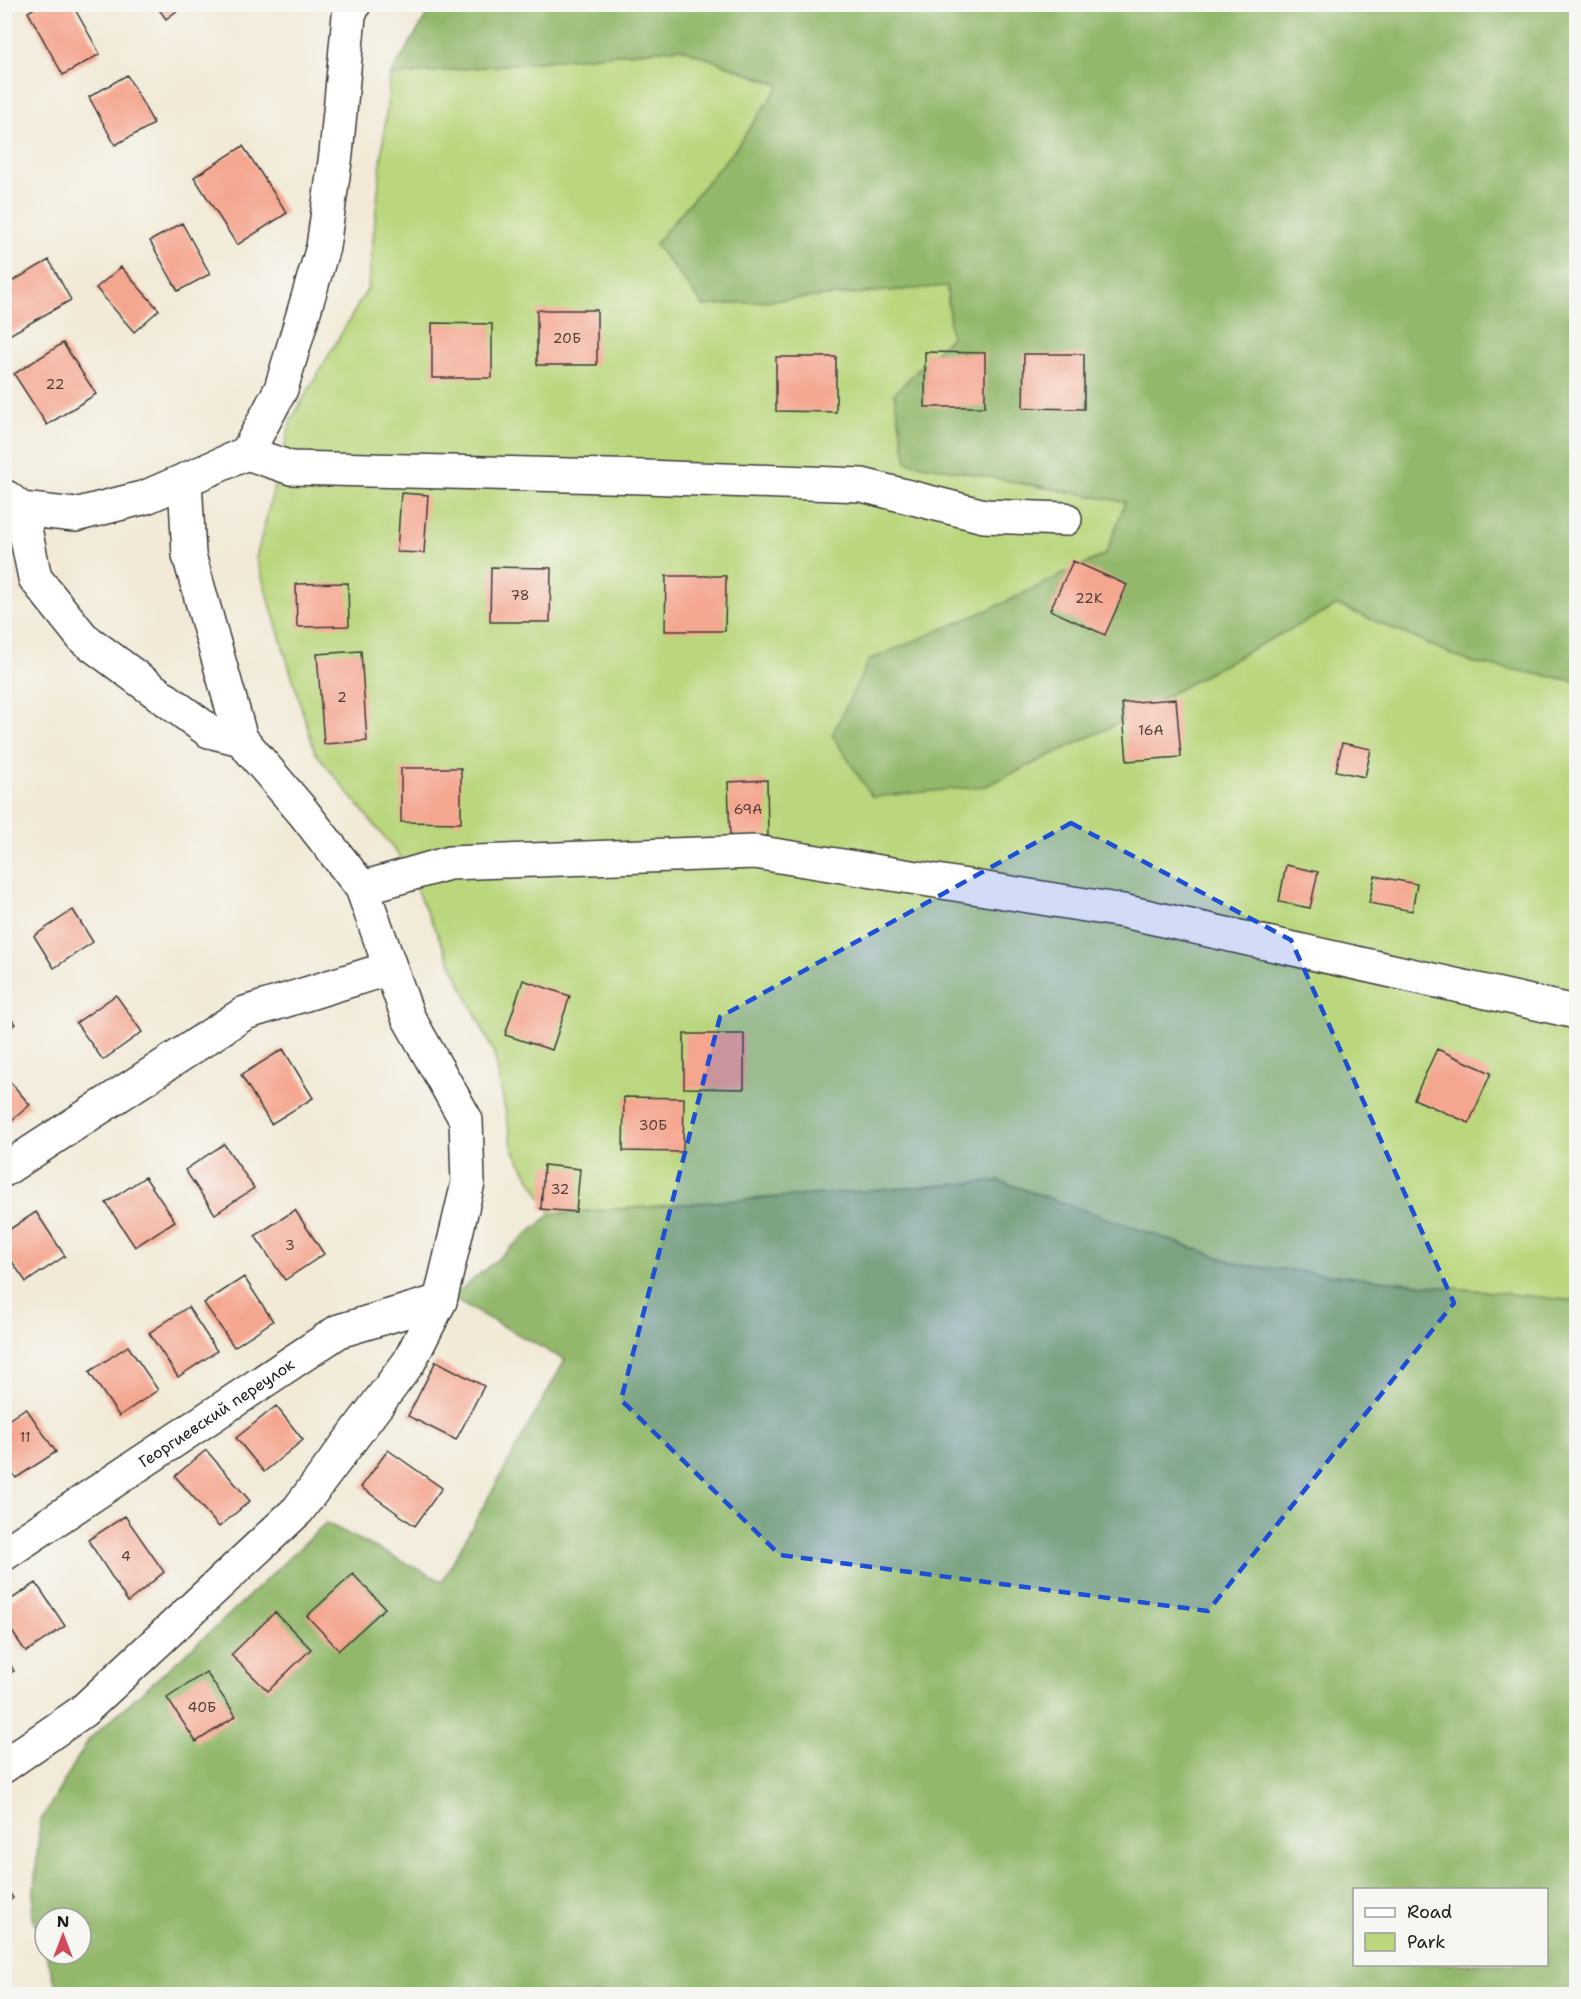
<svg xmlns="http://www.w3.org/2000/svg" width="1581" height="1999" viewBox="0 0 1581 1999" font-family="'Shantell Sans',sans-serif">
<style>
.green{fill:#bad77d;stroke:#6b7a4c;stroke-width:1.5}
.forest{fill:#93b86c;stroke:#586a44;stroke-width:1.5;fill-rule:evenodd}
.building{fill:#f5a68f}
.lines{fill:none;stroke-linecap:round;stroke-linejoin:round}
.minor-casing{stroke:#3c3b38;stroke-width:36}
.minor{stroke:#fff;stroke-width:33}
.marked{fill:#1d4ed8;fill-opacity:0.2;stroke:#1d4ed8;stroke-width:4.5;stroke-dasharray:12 8;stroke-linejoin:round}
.labels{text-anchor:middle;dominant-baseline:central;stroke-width:5;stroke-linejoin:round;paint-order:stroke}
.number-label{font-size:14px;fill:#523e39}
.street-label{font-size:16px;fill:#1c1c1c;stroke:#f6f6f2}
</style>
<rect width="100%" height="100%" fill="#f6f6f2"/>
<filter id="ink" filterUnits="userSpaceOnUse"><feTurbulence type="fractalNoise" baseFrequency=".0167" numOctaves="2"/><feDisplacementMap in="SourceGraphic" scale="12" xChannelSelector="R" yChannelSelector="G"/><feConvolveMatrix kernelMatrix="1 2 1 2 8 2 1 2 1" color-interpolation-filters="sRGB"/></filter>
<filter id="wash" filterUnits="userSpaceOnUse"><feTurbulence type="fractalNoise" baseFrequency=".008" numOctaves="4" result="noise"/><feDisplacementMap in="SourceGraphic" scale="24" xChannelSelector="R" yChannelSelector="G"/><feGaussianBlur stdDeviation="1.35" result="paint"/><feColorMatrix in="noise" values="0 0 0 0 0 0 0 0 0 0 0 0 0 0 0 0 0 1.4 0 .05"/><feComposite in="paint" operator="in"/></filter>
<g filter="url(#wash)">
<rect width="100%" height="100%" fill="#f2ead7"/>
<path class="green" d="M 680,48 L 781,86 L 735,149 L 655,244 L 704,306 L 947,286 L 951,337 L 894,394 L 1022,484 L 1126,502 L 1106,554 L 995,607 L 986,786 L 1108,728 L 1267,641 L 1338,605 L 1470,662 L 1576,681 L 1576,1301 L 1242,1265 L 999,1181 L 551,1214 L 513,1150 L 494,1053 L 401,858 L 315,752 L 256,558 L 291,420 L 368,288 L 390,76 Z"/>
<path class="forest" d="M 433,5 L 1576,5 L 1576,681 L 1470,662 L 1338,605 L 1267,641 L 1108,728 L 986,786 L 872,797 L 832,735 L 869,660 L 995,607 L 1106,554 L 1125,502 L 907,462 L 894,394 L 951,337 L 947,286 L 704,306 L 655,244 L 735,149 L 780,85 L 680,48 L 390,76 Z
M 999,1181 L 1242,1265 L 1576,1301 L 1576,1994 L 59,1994 L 46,1954 L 81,1954 L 81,1918 L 45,1918 L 45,1952 L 32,1914 L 40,1822 L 89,1739 L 218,1625 L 326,1523 L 442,1581 L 565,1360 L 451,1298 L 551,1214 ZM 1354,1890 L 1546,1890 L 1546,1964 L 1354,1964 Z"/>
<g id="blocks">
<path class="building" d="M 41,4 L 72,4 L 100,54 L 63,75 L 28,12 Z
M 155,4 L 186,4 L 166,19 Z
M 127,75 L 154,124 L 115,145 L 89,97 Z
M 243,146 L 287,213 L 237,245 L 194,177 Z
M 182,223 L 210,274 L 178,291 L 150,241 Z
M 49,260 L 71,300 L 4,338 L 4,286 Z
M 121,267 L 159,310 L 134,332 L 96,288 Z
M 537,310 L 597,310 L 597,365 L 537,365 Z
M 432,323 L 492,324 L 492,378 L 432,378 Z
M 63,343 L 96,394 L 47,425 L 14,374 Z
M 925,352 L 985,353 L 985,407 L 925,407 Z
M 1024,354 L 1084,354 L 1084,409 L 1023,408 Z
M 776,357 L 836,357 L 836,412 L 776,411 Z
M 401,493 L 428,495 L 424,553 L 397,552 Z
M 1073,561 L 1127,585 L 1105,635 L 1050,610 Z
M 491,567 L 551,568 L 550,622 L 490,622 Z
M 666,576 L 726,576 L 725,631 L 665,631 Z
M 348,583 L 349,626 L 297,627 L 296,584 Z
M 361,651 L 367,741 L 324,744 L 317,654 Z
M 1176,699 L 1181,757 L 1127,761 L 1122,703 Z
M 1342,743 L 1371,749 L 1365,777 L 1336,771 Z
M 401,768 L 461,768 L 461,823 L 401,822 Z
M 767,780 L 768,836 L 730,837 L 728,782 Z
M 1286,865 L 1318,872 L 1310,908 L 1279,902 Z
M 1375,876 L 1417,884 L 1412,911 L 1369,903 Z
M 73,910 L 93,942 L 54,968 L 34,936 Z
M 523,980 L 570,996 L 552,1050 L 505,1035 Z
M 116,995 L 142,1032 L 103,1060 L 76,1023 Z
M 4,1010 L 15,1024 L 4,1032 Z
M 684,1034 L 744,1034 L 744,1089 L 684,1088 Z
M 283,1049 L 313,1098 L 271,1124 L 241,1075 Z
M 1437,1049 L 1491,1073 L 1469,1123 L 1414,1099 Z
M 6,1077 L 30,1105 L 4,1127 L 4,1078 Z
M 624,1097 L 684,1098 L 683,1152 L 623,1151 Z
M 224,1144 L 254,1188 L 215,1214 L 185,1170 Z
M 544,1165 L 580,1169 L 576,1212 L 541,1209 Z
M 145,1177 L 175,1221 L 135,1247 L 106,1203 Z
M 295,1210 L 324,1254 L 285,1280 L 255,1236 Z
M 36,1212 L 65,1256 L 26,1282 L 4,1250 L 4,1233 Z
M 244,1277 L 273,1321 L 234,1347 L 204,1303 Z
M 188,1307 L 217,1351 L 178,1377 L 149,1333 Z
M 128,1346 L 158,1390 L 119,1416 L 89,1372 Z
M 436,1361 L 484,1386 L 456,1440 L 408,1416 Z
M 276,1406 L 303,1440 L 264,1472 L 236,1438 Z
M 26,1408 L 56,1452 L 16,1478 L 4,1460 L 4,1423 Z
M 206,1450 L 250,1501 L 219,1527 L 175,1476 Z
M 388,1450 L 442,1488 L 415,1526 L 361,1487 Z
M 125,1516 L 164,1572 L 128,1602 L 88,1540 Z
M 353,1574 L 385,1608 L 339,1650 L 307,1616 Z
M 36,1583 L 65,1626 L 26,1652 L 4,1620 L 4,1604 Z
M 275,1612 L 311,1649 L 268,1691 L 231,1655 Z
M 4,1653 L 14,1671 L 4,1676 Z
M 206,1672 L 236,1716 L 196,1742 L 167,1698 Z
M 4,1885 L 13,1898 L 4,1904 Z"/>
</g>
</g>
<g filter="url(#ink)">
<use href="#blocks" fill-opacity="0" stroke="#3c3b38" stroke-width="1.5"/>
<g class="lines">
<g class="minor-casing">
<g id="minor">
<path d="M 247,453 L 291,468 L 645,477 L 862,485 L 984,516 L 1065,519"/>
<path d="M 6,497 L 21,509 L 75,515 L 146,497 L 185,480"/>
<path d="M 21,509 L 35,578 L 83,638 L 209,731 L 241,739"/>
<path d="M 362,888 L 449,863 L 755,852 L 1123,911 L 1576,1012"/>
<path d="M 4,1170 L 245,1013 L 390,968"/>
<path id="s1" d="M 4,1554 L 339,1331 L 440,1301"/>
<path d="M 4,1766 L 83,1711 L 298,1510 L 409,1362 L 440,1301 L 468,1183 L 466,1120 L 408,1017 L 362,888 L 303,812 L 241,739 L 189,555 L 185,480 L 247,453 L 281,389 L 323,247 L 336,154 L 349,16 L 354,4"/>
</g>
</g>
<use href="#minor" class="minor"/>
</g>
</g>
<path class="marked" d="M 1071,823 L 1291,940 L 1454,1303 L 1208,1611 L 780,1555 L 621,1400 L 720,1017 Z"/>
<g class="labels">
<g class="number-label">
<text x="567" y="338">20Б</text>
<text x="55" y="384">22</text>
<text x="520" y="595">78</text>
<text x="1089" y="598">22К</text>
<text x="342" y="697">2</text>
<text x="1151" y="730">16А</text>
<text x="748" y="809">69А</text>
<text x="653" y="1125">30Б</text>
<text x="560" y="1189">32</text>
<text x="290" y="1245">3</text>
<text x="25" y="1437">11</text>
<text x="126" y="1556">4</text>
<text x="202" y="1707">40Б</text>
</g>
<g class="street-label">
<text stroke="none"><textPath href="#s1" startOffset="255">Георгиевский переулок</textPath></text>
</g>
</g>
<rect width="1581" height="1999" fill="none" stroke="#f6f6f2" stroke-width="24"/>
<rect x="1353" y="1888" width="195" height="78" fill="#f6f6f2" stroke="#9f9f9c" stroke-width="1.5"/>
<rect x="1365" y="1908" width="30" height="9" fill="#ffffff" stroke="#9f9f9c" stroke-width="1.5"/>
<text x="1407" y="1918" font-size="18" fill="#1c1c1c">Road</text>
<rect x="1365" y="1933" width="30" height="18" fill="#bad77d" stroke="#9f9f9c" stroke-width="1.5"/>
<text x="1407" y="1948" font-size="18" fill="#1c1c1c">Park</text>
<g transform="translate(63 1936)"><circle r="28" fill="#f6f6f2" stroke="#9f9f9c" stroke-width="1.5"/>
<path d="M0-4.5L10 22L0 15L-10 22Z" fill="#d1495b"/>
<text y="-9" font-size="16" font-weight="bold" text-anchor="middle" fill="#1c1c1c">N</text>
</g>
</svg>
